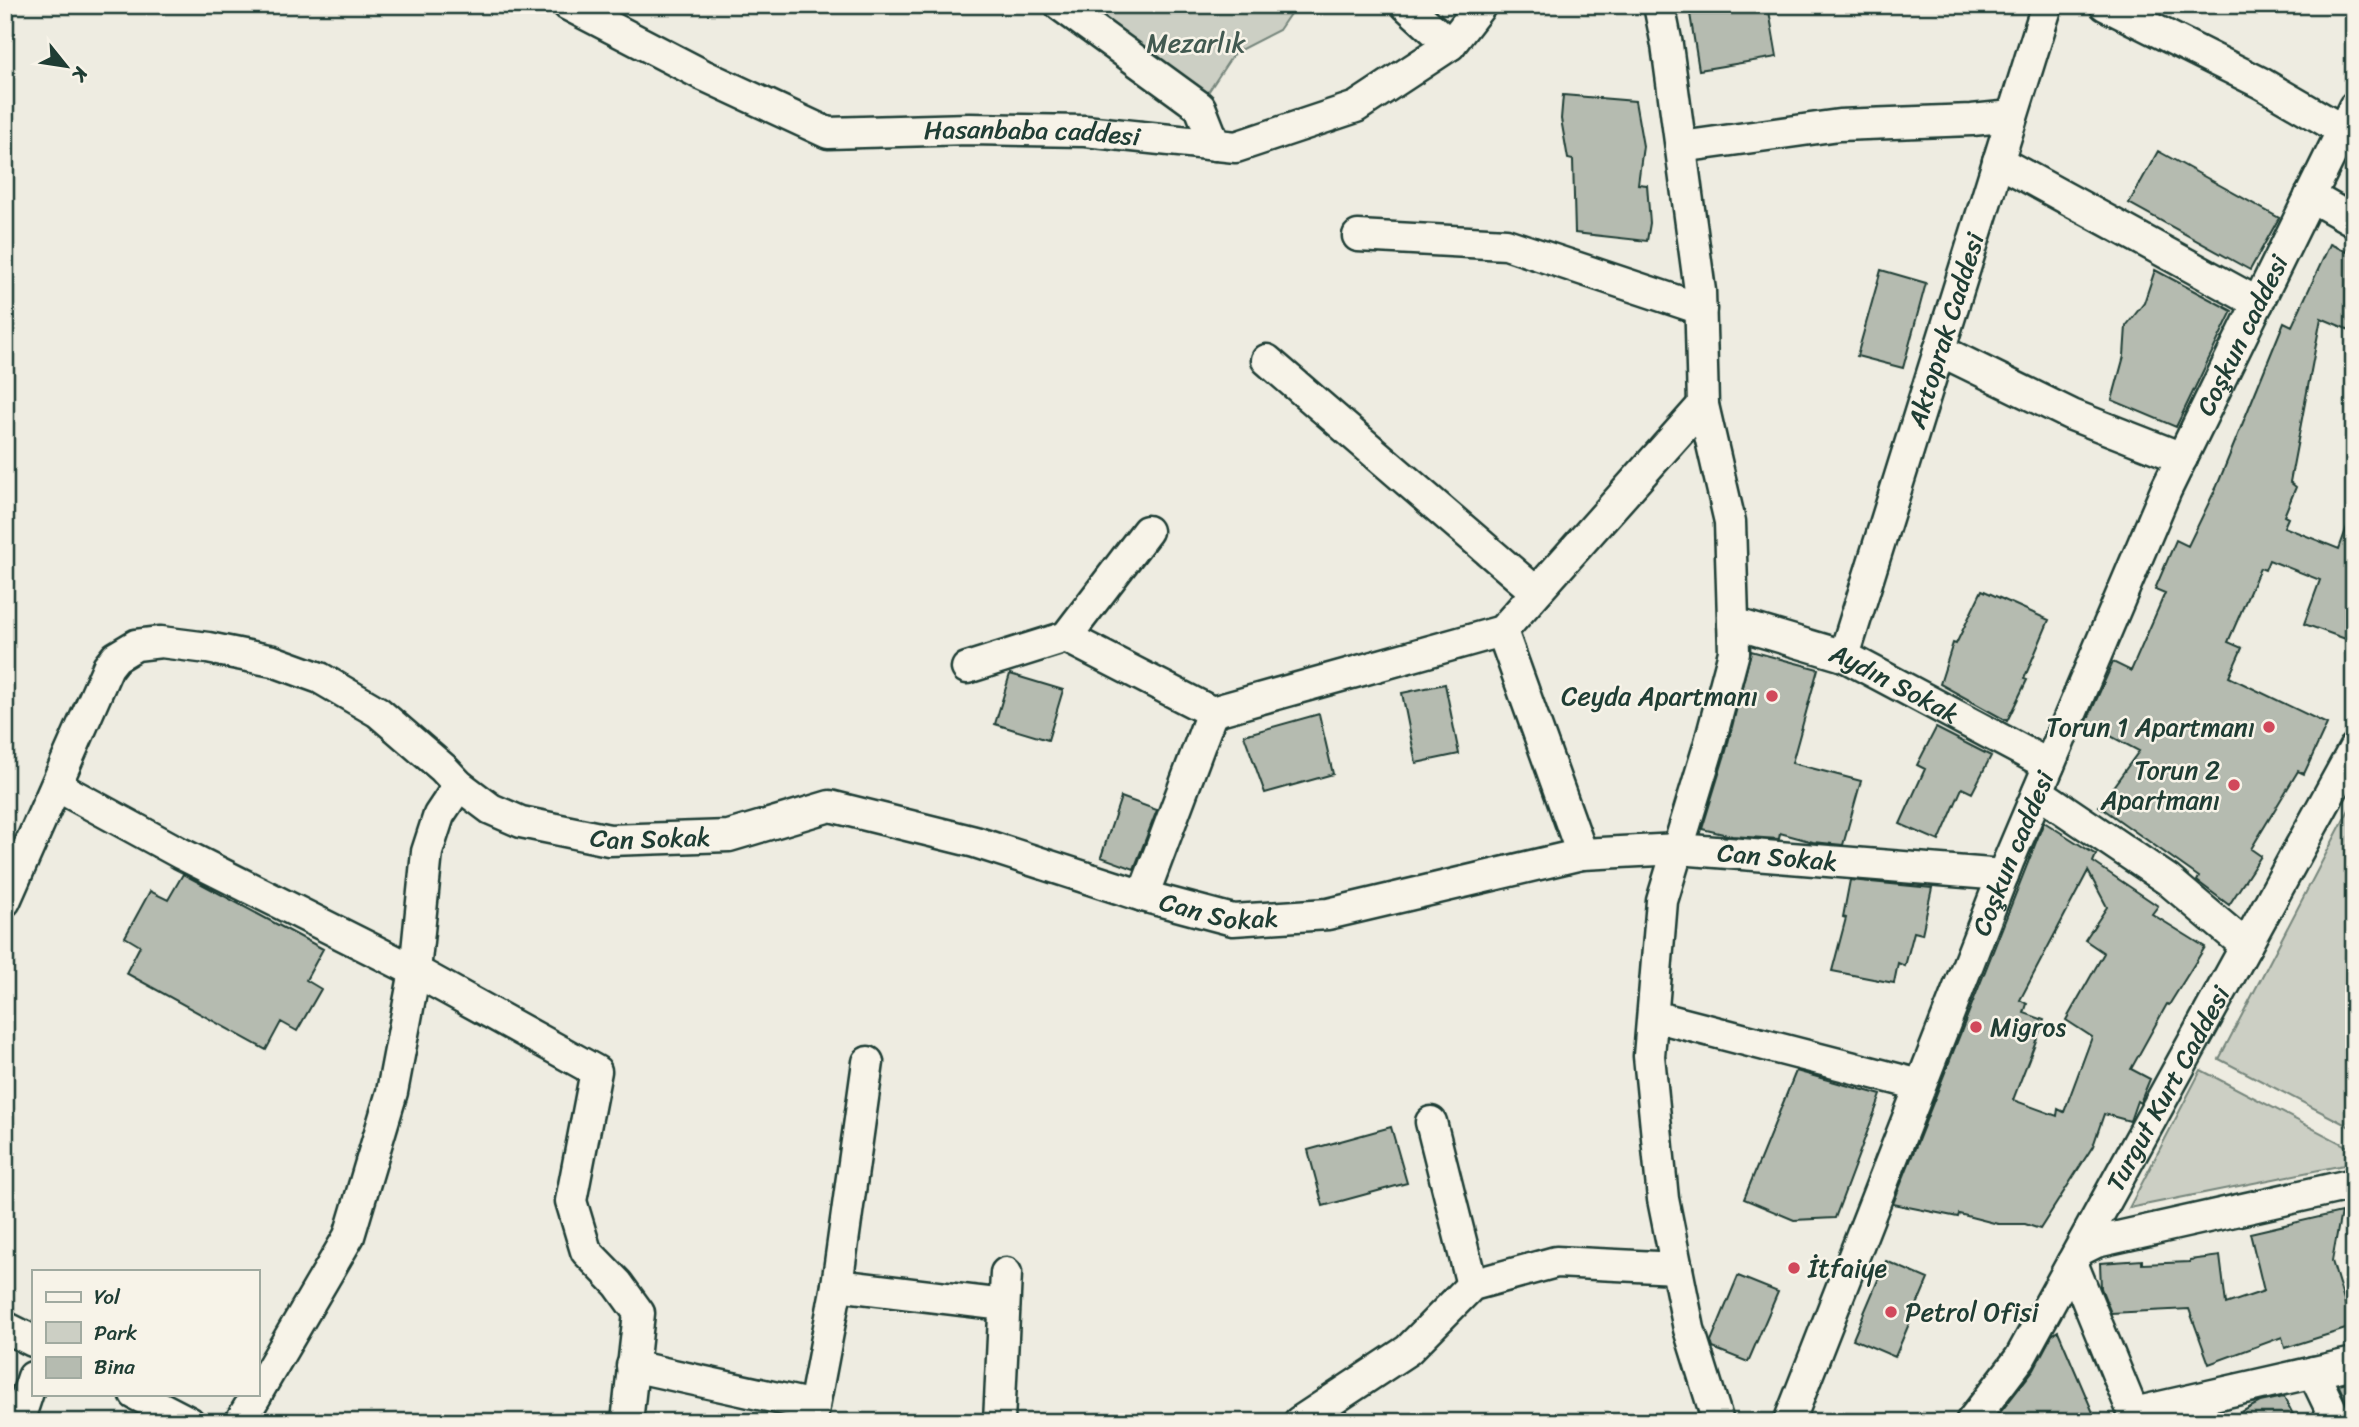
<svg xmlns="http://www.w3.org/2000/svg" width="2359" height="1427" viewBox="0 0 2359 1427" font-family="Sriracha,sans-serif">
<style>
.green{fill:#cccfc4;stroke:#76867c;stroke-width:2}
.building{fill:#b5bbb0;stroke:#1f3d34;stroke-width:2;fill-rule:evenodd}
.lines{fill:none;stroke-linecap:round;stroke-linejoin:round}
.minor-casing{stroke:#1f3d34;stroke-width:35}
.minor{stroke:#f7f3e8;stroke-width:30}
.poi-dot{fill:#d1495b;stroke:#f7f3e8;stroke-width:2.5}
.labels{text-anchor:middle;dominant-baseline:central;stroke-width:5;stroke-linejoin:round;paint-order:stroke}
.park-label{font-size:26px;fill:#425a51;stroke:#f7f3e8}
.street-label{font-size:26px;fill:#1f3d34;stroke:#f7f3e8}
.poi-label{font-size:26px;fill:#1f3d34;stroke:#f7f3e8;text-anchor:end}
</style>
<rect width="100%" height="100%" fill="#eeece1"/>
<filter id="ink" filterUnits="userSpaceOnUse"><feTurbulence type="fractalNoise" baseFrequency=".0143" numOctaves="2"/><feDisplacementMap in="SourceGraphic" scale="14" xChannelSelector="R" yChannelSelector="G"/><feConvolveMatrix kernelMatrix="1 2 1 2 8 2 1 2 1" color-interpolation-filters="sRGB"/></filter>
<g filter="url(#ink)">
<path class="green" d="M 1065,5 L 1296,5 L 1279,30 L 1234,53 L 1207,94 Z
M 2354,800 L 2354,1129 L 2219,1059 Z
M 2201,1070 L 2354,1150 L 2354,1163 L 2129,1208 Z"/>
<path class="building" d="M 1742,5 L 1768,5 L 1777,57 L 1699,70 L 1690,14 Z
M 1563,95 L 1635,101 L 1643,146 L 1638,184 L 1647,185 L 1650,223 L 1647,241 L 1575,233 L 1573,160 L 1568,159 L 1561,119 Z
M 2158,151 L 2279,218 L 2250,270 L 2129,203 Z
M 2330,244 L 2354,255 L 2354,332 L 2321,318 L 2290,482 L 2296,487 L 2284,516 L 2288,518 L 2284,527 L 2339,549 L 2352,513 L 2354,514 L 2354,642 L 2304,624 L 2320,580 L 2269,560 L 2265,570 L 2260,568 L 2228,642 L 2242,648 L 2229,677 L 2327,724 L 2304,774 L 2298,771 L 2251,849 L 2261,856 L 2229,905 L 2197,881 L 2199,877 L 2099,806 L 2139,751 L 2086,723 L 2113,662 L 2131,671 L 2165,593 L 2155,589 L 2176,540 L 2188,546 L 2217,486 L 2284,322 L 2292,326 Z
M 1881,270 L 1926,283 L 1903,368 L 1857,356 Z
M 2155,270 L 2232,311 L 2176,427 L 2112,400 L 2124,356 L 2126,326 L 2144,303 Z
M 1982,590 L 2049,620 L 2024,679 L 2027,680 L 2007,721 L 1940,684 L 1953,643 L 1956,644 Z
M 1751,651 L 1818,669 L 1792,763 L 1861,781 L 1843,845 L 1813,842 L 1780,833 L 1779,839 L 1732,836 L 1702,829 L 1726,751 Z
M 1010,674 L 1063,690 L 1048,740 L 995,724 Z
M 1445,684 L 1459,754 L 1416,763 L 1402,693 Z
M 1319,714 L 1333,774 L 1265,793 L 1244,735 Z
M 1936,728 L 1991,756 L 1972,793 L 1962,788 L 1939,841 L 1900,824 L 1925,769 L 1917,765 Z
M 1121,797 L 1157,810 L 1134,869 L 1101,857 Z
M 2044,822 L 2096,855 L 2093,862 L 2158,906 L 2152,914 L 2205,947 L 2169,1005 L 2167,1004 L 2131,1069 L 2150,1079 L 2140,1103 L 2137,1101 L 2130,1121 L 2104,1114 L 2093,1146 L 2040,1229 L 2025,1224 L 1998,1224 L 1959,1214 L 1958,1217 L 1893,1204 ZM 2088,871 L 2107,907 L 2085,940 L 2104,953 L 2066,1020 L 2092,1037 L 2064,1112 L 2058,1109 L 2057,1116 L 2013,1100 L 2044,1020 L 2024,1013 L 2027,1004 L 2020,1000 Z
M 183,874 L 323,949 L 306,980 L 321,989 L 297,1031 L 281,1022 L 266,1050 L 126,973 L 140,946 L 125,937 L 150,891 L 168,900 Z
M 1850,880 L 1932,888 L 1922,934 L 1914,932 L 1905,966 L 1898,963 L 1894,983 L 1832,971 L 1846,918 L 1843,917 Z
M 1796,1071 L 1881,1095 L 1835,1218 L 1794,1220 L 1744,1199 Z
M 1391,1127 L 1407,1183 L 1323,1206 L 1308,1150 Z
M 2341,1212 L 2332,1261 L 2352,1327 L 2285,1348 L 2282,1337 L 2209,1364 L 2189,1309 L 2111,1313 L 2101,1288 L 2100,1263 L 2142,1260 L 2142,1264 L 2190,1262 L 2190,1260 L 2220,1256 L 2226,1304 L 2264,1291 L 2250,1233 Z
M 1886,1261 L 1928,1279 L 1895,1357 L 1853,1339 Z
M 1738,1276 L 1778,1292 L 1748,1362 L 1713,1348 L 1711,1341 Z
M 2058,1331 L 2097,1422 L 1993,1422 L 2034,1369 L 2052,1335 Z
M 2354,1381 L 2354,1419 L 2338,1384 Z
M 2284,1397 L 2297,1422 L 2223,1422 L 2260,1402 Z"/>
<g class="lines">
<g class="minor-casing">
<g id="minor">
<path id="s1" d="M 568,5 L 703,75 L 828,133 L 969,129 L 1085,131 L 1236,147 L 1356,107 L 1450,45 L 1481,5"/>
<path d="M 1060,5 L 1200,107 L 1215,145"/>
<path d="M 1406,5 L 1450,45"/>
<path d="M 1659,5 L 1667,45 L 1700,291 L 1703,405 L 1730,522 L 1734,652 L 1709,746 L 1662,901 L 1649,1056 L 1663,1199 L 1689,1329 L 1718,1422"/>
<path d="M 2105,5 L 2261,83 L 2342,130"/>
<path d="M 1681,147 L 1839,125 L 1972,120 L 2012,116"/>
<path d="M 1998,161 L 2258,303"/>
<path d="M 2310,196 L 2354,221"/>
<path d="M 1358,236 L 1506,244 L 1701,309"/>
<path d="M 1939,350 L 2072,415 L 2182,458"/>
<path d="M 1267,360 L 1536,592"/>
<path id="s2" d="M 1733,623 L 1844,656 L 2049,765"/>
<path d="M 1502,631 L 1582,854"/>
<path d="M 1066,637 L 1212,712 L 1502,631 L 1703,405"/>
<path id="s3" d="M 1844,656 L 2047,5"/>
<path d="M 967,668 L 1066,637 L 1147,531"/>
<path d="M 57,786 L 180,853 L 415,971 L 596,1071 L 571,1201 L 586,1251 L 618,1284 L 639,1313 L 627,1422"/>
<path d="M 2038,792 L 2168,880 L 2246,946"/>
<path d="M 1143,896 L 1212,712"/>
<path id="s4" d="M 5,901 L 108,667 L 116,657 L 136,645 L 161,642 L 208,648 L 273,661 L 320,678 L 378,712 L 443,768 L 459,785 L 491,809 L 521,822 L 609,840 L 729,836 L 830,806 L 975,842 L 1143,896 L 1233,920 L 1328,914 L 1582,854 L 1678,849 L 2003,875"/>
<path d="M 1653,1016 L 1920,1085"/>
<path d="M 1431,1122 L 1472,1285"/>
<path d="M 2080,1250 L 2096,1242 L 2354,1184"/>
<path d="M 2072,1263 L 2137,1422"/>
<path d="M 837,1285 L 1004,1305"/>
<path d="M 5,1327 L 33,1341"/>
<path d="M 632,1366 L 814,1406"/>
<path d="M 2313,1372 L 2337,1422"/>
<path d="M 257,1393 L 349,1236 L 392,1092 L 415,971 L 427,852 L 439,815 L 459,785"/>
<path d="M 135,1394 L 189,1422"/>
<path d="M 2134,1413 L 2354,1363"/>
<path d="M 18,1422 L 33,1377"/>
<path d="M 240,1422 L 257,1394"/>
<path d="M 811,1422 L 837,1285 L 868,1062"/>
<path d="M 999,1422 L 1006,1273"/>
<path d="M 1299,1422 L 1408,1350 L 1472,1285 L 1556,1262 L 1677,1268"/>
<path id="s5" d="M 1789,1422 L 2008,862 L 2166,490 L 2354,107"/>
<path id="s6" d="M 1971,1422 L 2020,1358 L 2354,749"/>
</g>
</g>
<use href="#minor" class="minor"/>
</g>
</g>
<g class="poi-dot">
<circle cx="1772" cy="696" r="7"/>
<circle cx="2269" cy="727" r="7"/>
<circle cx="2234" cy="785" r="7"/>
<circle cx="1976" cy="1027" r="7"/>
<circle cx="1794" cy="1268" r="7"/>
<circle cx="1891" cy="1312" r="7"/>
</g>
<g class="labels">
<g class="park-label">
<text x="1196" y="43">Mezarlık</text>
</g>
<g class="street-label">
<text stroke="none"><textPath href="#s1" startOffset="494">Hasanbaba caddesi</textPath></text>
<text stroke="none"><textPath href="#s3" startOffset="341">Aktoprak Caddesi</textPath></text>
<text stroke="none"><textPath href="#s5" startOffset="1178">Coşkun caddesi</textPath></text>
<text stroke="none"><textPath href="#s2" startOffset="173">Aydın Sokak</textPath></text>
<text stroke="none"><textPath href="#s4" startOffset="861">Can Sokak</textPath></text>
<text stroke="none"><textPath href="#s5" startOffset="611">Coşkun caddesi</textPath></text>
<text stroke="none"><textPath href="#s4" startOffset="2016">Can Sokak</textPath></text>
<text stroke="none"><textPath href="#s4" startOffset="1449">Can Sokak</textPath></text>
<text stroke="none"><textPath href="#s6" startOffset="388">Turgut Kurt Caddesi</textPath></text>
</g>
<g class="poi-label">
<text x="1758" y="696">Ceyda Apartmanı</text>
<text x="2255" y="727">Torun 1 Apartmanı</text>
<text x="2220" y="770">Torun 2<tspan x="2220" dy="30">Apartmanı</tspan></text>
<text x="1990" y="1027" text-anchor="start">Migros</text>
<text x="1808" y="1268" text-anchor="start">İtfaiye</text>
<text x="1905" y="1312" text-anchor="start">Petrol Ofisi</text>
</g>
</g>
<rect width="2359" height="1427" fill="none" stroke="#f7f3e8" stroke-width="28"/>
<rect x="14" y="14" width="2331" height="1399" fill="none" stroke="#1f3d34" stroke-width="2.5" filter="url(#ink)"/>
<rect x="32" y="1270" width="228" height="126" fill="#f7f3e8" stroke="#a1aaa0" stroke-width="2"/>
<rect x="46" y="1292" width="35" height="10" fill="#f7f3e8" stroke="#a1aaa0" stroke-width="2"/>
<text x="94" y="1304" font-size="21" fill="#1f3d34">Yol</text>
<rect x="46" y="1322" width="35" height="21" fill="#cccfc4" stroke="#a1aaa0" stroke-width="2"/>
<text x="94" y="1340" font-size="21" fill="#1f3d34">Park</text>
<rect x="46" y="1357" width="35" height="21" fill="#b5bbb0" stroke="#a1aaa0" stroke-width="2"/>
<text x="94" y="1374" font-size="21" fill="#1f3d34">Bina</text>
<g transform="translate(66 66) rotate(120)" stroke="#f7f3e8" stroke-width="5" paint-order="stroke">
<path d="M0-5L12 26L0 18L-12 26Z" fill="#1f3d34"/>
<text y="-10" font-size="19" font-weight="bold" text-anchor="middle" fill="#1f3d34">K</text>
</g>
</svg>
